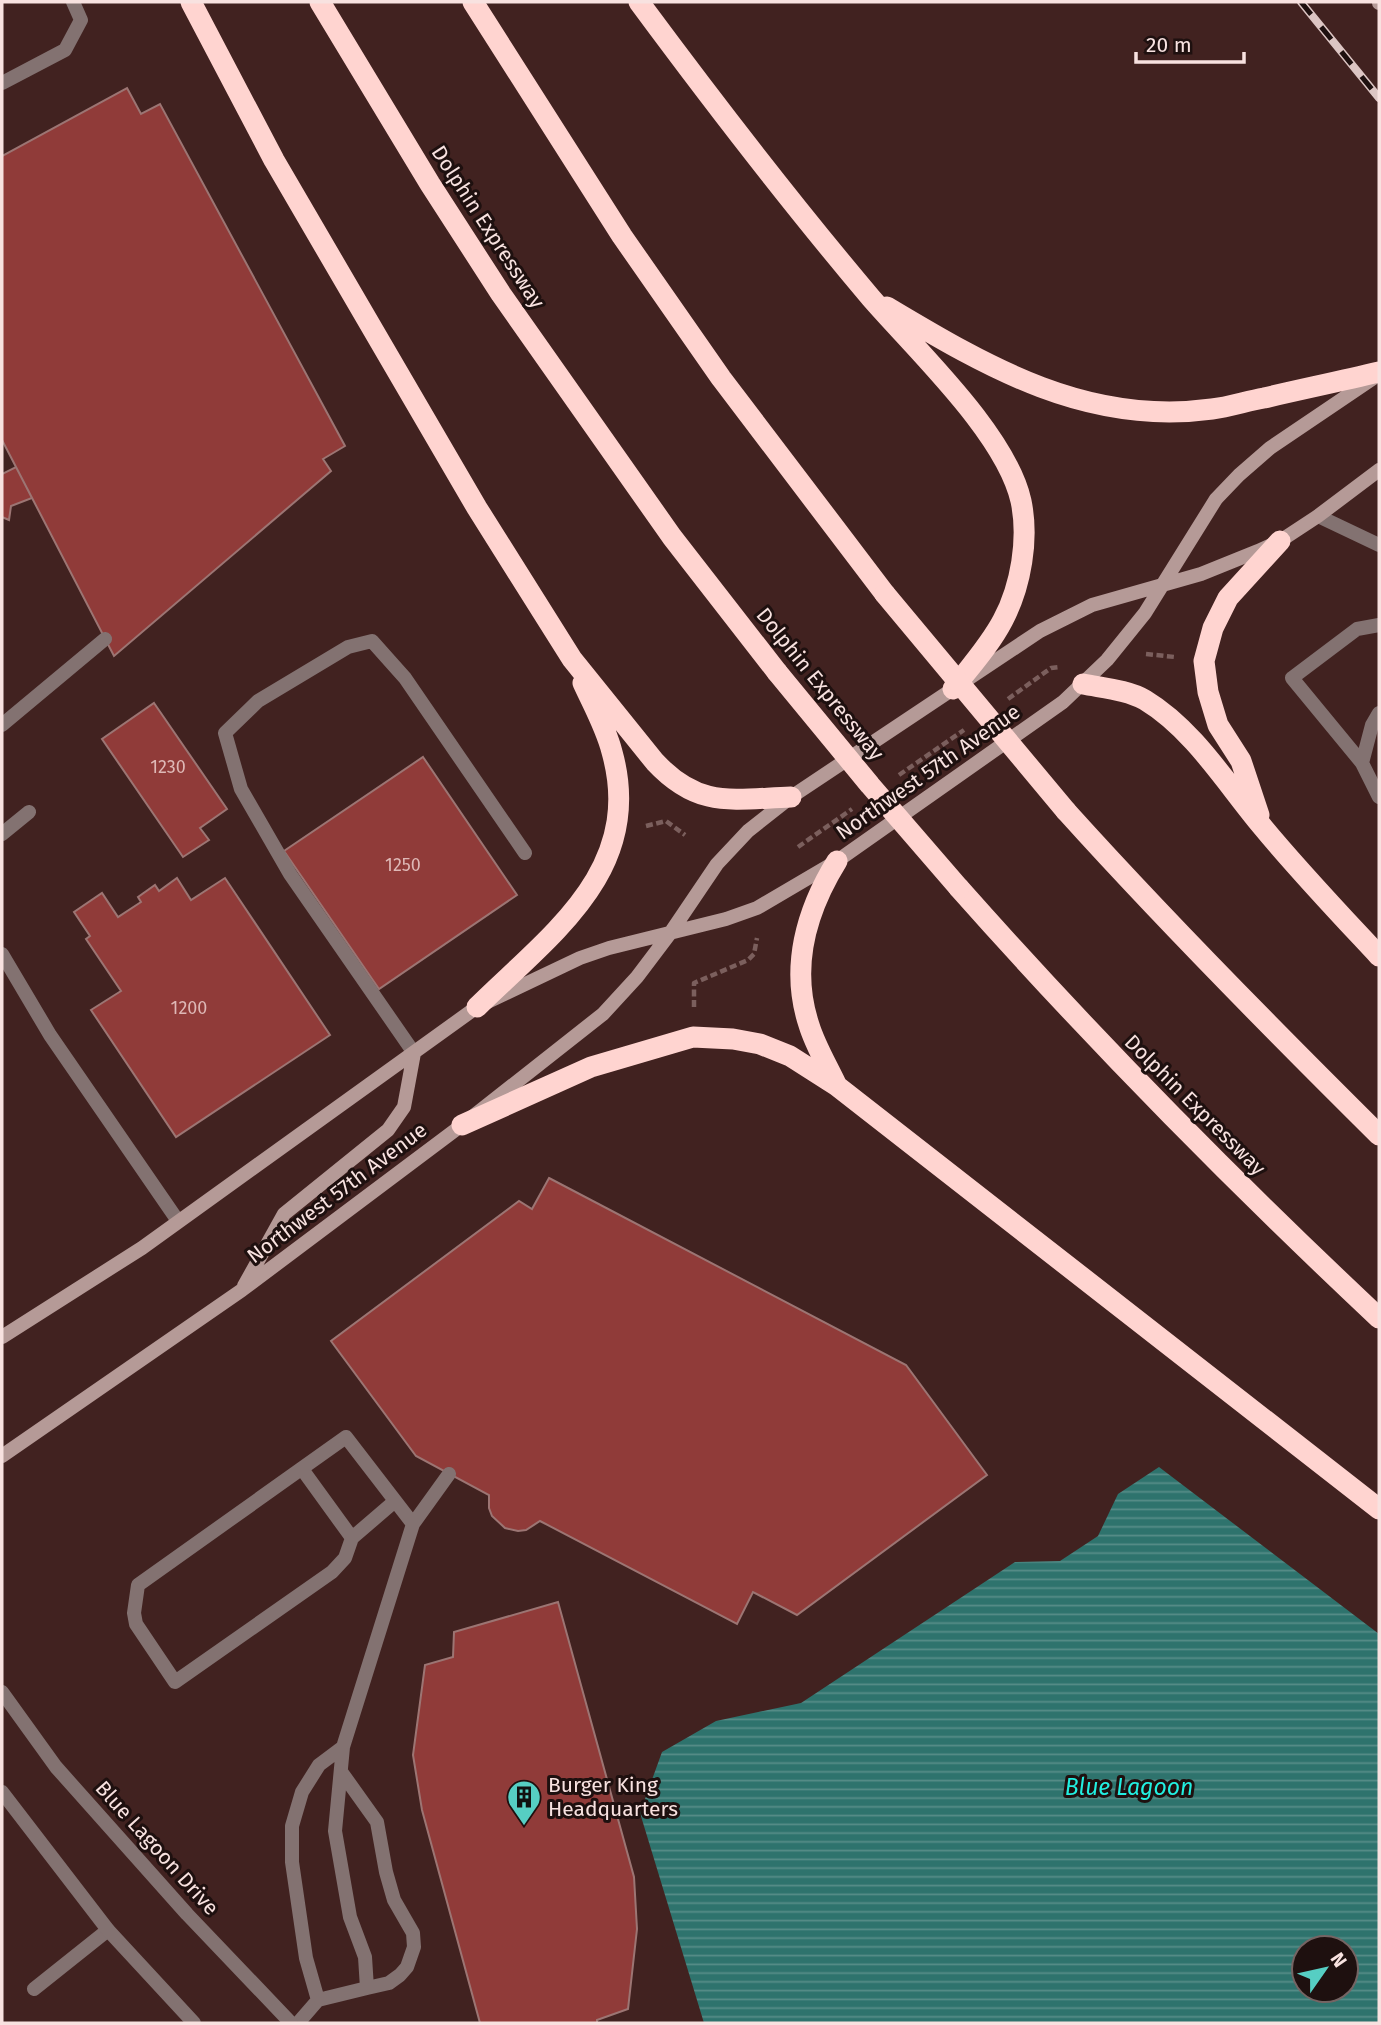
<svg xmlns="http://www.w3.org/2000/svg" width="1381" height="2025" viewBox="0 0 1381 2025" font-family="'Fira Sans',sans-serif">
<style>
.water{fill:url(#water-rules);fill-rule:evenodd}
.building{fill:#903b39;stroke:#9c7573;stroke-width:2}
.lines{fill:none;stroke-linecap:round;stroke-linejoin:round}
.path{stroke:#7b5f5d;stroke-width:4.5;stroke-dasharray:7 3.5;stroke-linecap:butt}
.service{stroke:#837271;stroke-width:14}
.minor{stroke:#837271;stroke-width:14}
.secondary{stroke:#b59a97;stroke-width:14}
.motorway{stroke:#ffd4d0;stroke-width:21}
.rail-casing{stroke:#dcc5c3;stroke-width:8}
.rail{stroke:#1e100f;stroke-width:5;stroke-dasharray:16;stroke-linecap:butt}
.motorway-bridge{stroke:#ffd4d0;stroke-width:21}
.labels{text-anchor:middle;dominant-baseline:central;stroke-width:6;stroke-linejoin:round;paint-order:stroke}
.number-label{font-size:18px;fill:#deb8b6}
.street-label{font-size:21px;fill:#f8e2e0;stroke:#1e100f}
.poi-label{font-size:21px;fill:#f8e2e0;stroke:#1e100f;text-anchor:start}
.water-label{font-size:23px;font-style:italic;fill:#22efe1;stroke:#1e100f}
</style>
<defs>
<pattern id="water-rules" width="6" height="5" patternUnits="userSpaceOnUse" patternTransform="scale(1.75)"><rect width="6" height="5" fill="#2e736d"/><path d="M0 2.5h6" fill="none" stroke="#578d88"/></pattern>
</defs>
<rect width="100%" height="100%" fill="#412220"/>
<path class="water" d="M 1159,1467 L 1379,1634 L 1379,2023 L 704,2023 L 640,1813 L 662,1752 L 716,1721 L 801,1703 L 1015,1562 L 1060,1561 L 1098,1536 L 1118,1494 ZM 1304,1948 L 1346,1948 L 1346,1990 L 1304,1990 Z"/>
<path class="building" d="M 127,88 L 141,114 L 160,104 L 345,446 L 323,459 L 331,471 L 114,656 L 2,440 L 2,156 Z
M 16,467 L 32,498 L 11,506 L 9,520 L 2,517 L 2,474 Z
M 154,703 L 227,809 L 200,828 L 209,840 L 183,857 L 102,739 Z
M 423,757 L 517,895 L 379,989 L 284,851 Z
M 177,878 L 191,900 L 225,878 L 330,1035 L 176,1137 L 91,1010 L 121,991 L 86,939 L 90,936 L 74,912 L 102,893 L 118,917 L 141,902 L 138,897 L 155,885 L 159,891 Z
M 549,1178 L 906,1365 L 987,1475 L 797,1615 L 753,1592 L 737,1624 L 540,1521 L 526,1530 L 518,1531 L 505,1528 L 492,1516 L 489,1508 L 489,1495 L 416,1456 L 331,1341 L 519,1201 L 532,1209 Z
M 558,1602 L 634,1877 L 637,1929 L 628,2009 L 597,2020 L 597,2023 L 480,2023 L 422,1810 L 413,1755 L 425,1665 L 453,1657 L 454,1632 Z"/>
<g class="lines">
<path class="path" d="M 1146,654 L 1175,657
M 1008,699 L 1051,668 L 1060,667
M 899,775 L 964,730
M 646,826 L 666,821 L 685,835
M 798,847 L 852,809
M 694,1007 L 694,983 L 748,960 L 754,954 L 757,938"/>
<path class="service" d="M 2,83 L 65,50 L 81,20 L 73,2
M 1318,516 L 1379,545
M 1379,713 L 1372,725 L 1362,763 L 1379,797
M 2,725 L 105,639
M 1362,763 L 1292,678 L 1357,629 L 1379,625
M 2,834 L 29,812
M 2,954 L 50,1035 L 178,1221
M 414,1053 L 290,874 L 241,789 L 225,733 L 258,701 L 348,647 L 372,641 L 405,678 L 525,853
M 302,1469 L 352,1538
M 413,1524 L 449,1474
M 342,1773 L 377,1822 L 386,1872 L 394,1900 L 413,1933 L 414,1947 L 407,1967 L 400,1975 L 389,1983 L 367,1988
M 34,1989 L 108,1930
M 318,2000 L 306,1958 L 292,1862 L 292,1826 L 302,1792 L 319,1765 L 343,1747
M 298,2023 L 318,2000 L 367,1988 L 365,1957 L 350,1917 L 335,1831 L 343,1747 L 413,1524 L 346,1437 L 138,1585 L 134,1613 L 136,1624 L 175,1682 L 332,1572 L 345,1558 L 352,1538 L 395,1501"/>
<path class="minor" d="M 2,1692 L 56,1767 L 187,1914 L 291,2023
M 2,1792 L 108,1930 L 194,2023"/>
<path class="secondary" d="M 1379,2 L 1379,3
M 244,1286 L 284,1214 L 388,1130 L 404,1107 L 414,1053
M 2,1337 L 142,1248 L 477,1007 L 580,958 L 609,948 L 726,919 L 757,908 L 837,861 L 1063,702 L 1107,660 L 1145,613 L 1216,499 L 1239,475 L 1270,448 L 1375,377
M 2,1456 L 242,1290 L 462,1125 L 603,1014 L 637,977 L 671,932 L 717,864 L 748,831 L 791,797 L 1040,631 L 1092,605 L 1201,574 L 1258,551 L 1280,541 L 1318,516 L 1379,470"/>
<path class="motorway" d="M 191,2 L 274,160 L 477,508 L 572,659 L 655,762 C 699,809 732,799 791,797
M 320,2 L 430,184 L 501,294 L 672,537 L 777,672
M 473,2 L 622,236 L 721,378 L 885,594
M 639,2 C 713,102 790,202 871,298 C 917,351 1006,434 1021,501 C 1029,539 1021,586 1003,620 C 990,645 970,667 953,689
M 887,307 C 989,368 1088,426 1212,409 C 1229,407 1247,401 1264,398 C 1303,389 1341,381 1379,372
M 1083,684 C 1103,688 1128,690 1145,700 C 1193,729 1226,783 1261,825 C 1298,870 1339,913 1379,956
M 1066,811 C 1167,923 1272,1029 1379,1135
M 1259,815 L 1241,761 L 1218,725 L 1208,692 L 1204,661 L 1213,628 L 1228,598 L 1280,541
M 959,888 C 1092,1038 1233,1181 1379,1318
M 477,1007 C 551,934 645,870 612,752 C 606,728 593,705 583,683
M 836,1084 C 827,1065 815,1045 809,1025 C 790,968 806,911 837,861
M 462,1125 L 591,1067 L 693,1037 L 733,1039 L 760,1044 L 790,1056 L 837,1086 L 1379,1509"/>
<g class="rail-casing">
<path id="rail" d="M 1301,2 L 1379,98"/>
</g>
<use href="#rail" class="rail"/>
<path class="motorway-bridge" d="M 885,594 L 1066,811
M 777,672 L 870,785 L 959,888"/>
</g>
<defs>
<g id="building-pin" transform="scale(1.75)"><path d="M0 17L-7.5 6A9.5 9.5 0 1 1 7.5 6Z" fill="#56cec3" stroke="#1e100f"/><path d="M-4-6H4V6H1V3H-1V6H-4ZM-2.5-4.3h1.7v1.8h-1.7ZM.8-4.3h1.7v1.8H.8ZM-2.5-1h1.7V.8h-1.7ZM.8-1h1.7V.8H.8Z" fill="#111"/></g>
</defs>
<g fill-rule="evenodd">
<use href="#building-pin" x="524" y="1797"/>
</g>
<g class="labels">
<g class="number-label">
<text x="168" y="767">1230</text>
<text x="403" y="865">1250</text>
<text x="189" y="1008">1200</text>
</g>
<g class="street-label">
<text transform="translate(488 227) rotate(57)">Dolphin Expressway</text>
<text transform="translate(820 684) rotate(51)">Dolphin Expressway</text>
<text transform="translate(928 772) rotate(-35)">Northwest 57th Avenue</text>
<text transform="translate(1195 1105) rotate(45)">Dolphin Expressway</text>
<text transform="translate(337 1193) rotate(-37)">Northwest 57th Avenue</text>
<text transform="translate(157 1848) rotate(48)">Blue Lagoon Drive</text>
</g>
<g class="poi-label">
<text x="548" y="1785">Burger King<tspan x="548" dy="24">Headquarters</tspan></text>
</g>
<g class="water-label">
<text x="1129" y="1787">Blue Lagoon</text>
</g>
</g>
<rect width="1381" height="2025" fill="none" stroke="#f8e2e0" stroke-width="7"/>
<g transform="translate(1325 1969) rotate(56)"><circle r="33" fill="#1e100f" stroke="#756463" stroke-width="2"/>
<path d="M0-5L12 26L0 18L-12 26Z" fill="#56cec3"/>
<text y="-10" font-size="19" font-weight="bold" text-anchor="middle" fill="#f8e2e0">N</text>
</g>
<path d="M1136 52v10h108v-10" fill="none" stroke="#f8e2e0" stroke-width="3.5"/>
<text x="1146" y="52" font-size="21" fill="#f8e2e0" stroke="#1e100f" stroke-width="5" paint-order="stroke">20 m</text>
</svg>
